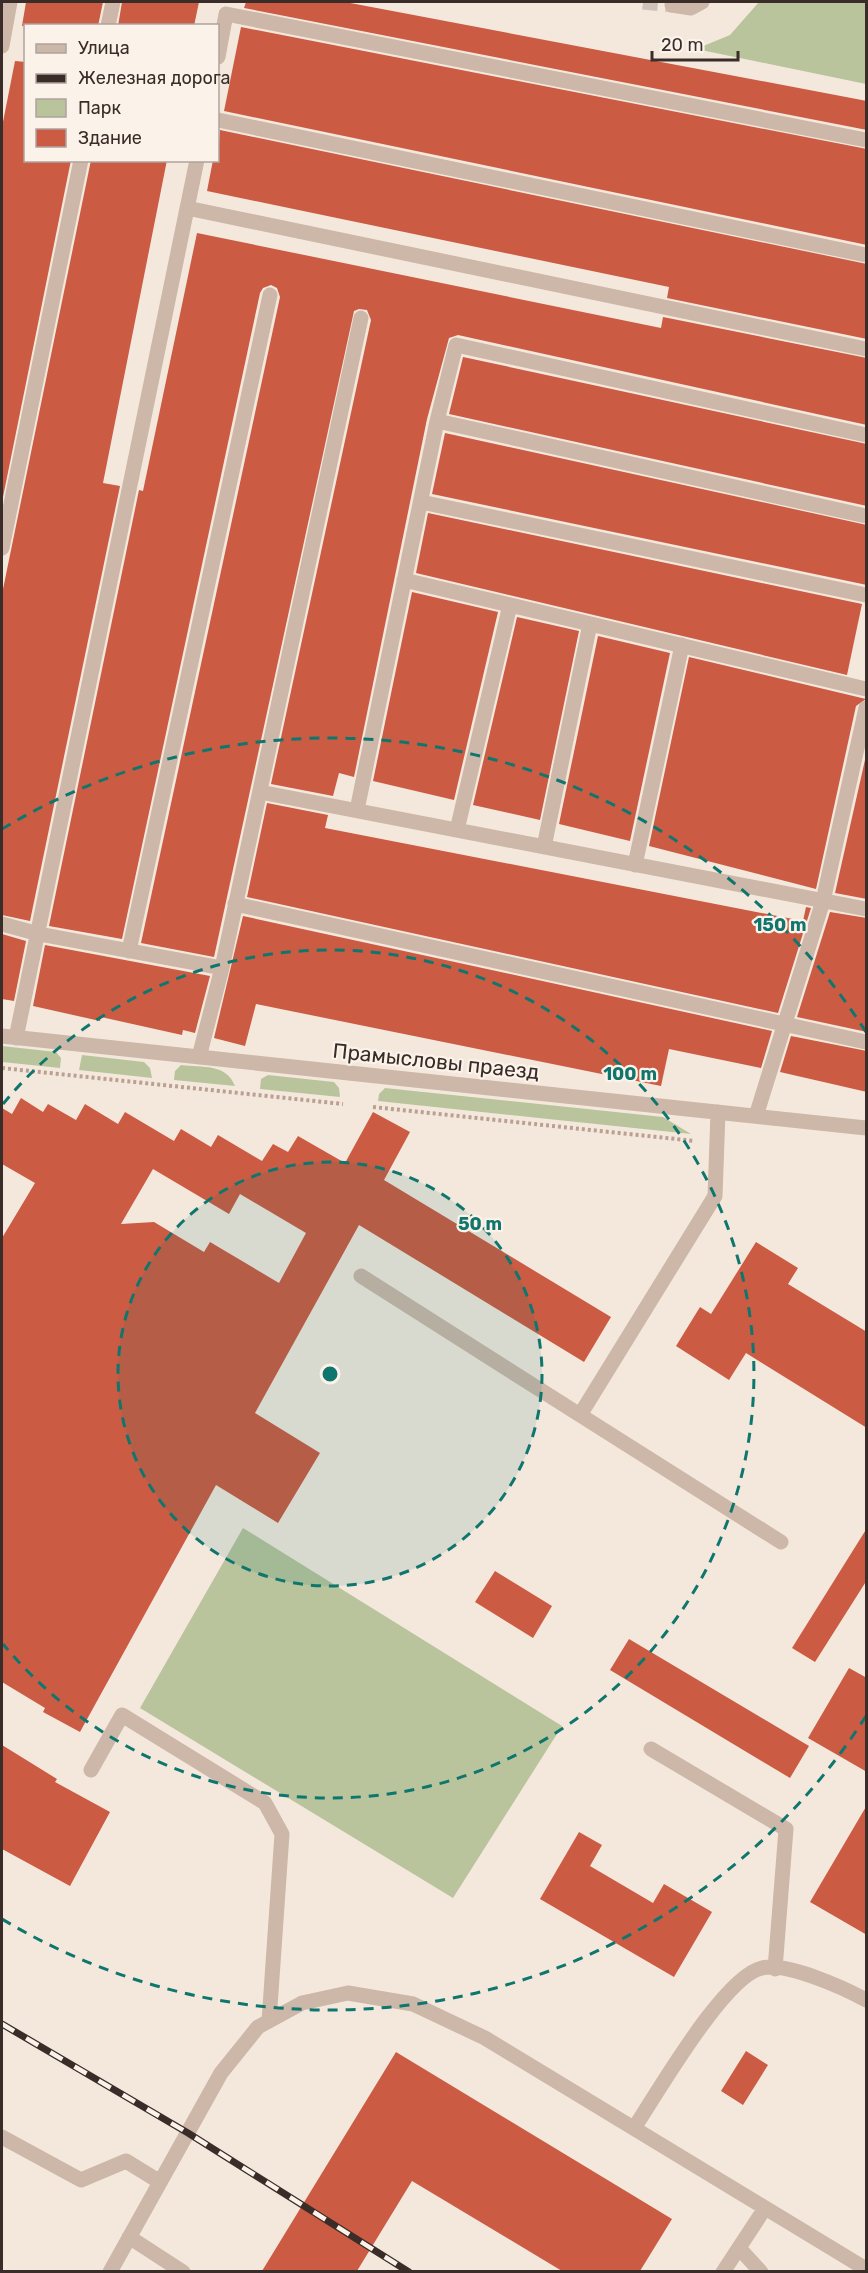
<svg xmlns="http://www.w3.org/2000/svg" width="868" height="2273" viewBox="0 0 868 2273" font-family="Rubik,sans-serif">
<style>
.green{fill:#b9c49c}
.building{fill:#cc5b43;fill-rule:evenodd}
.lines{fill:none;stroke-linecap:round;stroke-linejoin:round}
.minor-tunnel{stroke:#cfc3b9;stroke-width:15;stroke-dasharray:15 8;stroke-linecap:butt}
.path{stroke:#b9a092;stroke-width:4;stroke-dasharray:3 3;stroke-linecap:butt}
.minor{stroke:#cdb7a8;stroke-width:15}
.rail-casing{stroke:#3a2d29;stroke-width:7}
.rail{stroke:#fbf2ea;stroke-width:4.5;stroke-dasharray:14;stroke-linecap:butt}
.ring{fill:none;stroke:#0f766e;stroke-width:3;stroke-dasharray:10 8}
.labels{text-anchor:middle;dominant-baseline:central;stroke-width:4.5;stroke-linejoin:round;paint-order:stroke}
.street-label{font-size:21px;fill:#3a2d29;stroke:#fbf2ea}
.centre{fill:#0f766e;stroke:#fbf2ea;stroke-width:3}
.ring-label{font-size:18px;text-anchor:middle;font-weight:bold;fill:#0f766e;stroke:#fbf2ea;stroke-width:4.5;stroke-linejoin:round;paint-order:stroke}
</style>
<rect width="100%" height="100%" fill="#f4e8dd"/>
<path class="green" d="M 759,2 L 866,2 L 866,84 L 696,49 L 730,35 Z
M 2,1046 L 56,1052 L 61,1058 L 60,1068 L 2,1062 Z
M 82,1055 L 144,1062 L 150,1068 L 152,1078 L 79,1070 Z
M 181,1065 C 203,1068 226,1063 235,1086 L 174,1080 L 175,1071 Z
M 268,1075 L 334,1082 L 339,1088 L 340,1097 L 260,1089 L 261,1079 Z
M 385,1088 L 663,1117 L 691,1134 L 378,1101 L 379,1094 Z
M 243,1528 L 562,1726 L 453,1898 L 140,1708 Z"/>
<path class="building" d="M 26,2 L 103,2 L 98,26 L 22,26 Z
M 122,2 L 199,2 L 194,26 L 118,26 Z
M 246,2 L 345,2 L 867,101 L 867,130 L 244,8 Z
M 241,27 L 867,149 L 867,245 L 224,111 Z
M 15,61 L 26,62 L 26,160 L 71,160 L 2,502 L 2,127 Z
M 220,130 L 867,264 L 867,339 L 667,298 L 669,287 L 207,191 L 213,160 L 218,160 Z
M 91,160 L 167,160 L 103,483 L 120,486 L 30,921 L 2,915 L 2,594 Z
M 197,233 L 661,328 L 663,317 L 867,358 L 867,425 L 458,335 L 449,338 L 427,419 L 354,777 L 339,773 L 333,796 L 271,784 L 371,320 L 367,310 L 359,309 L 354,311 L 214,957 L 141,943 L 280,297 L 277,288 L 271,285 L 263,288 L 260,293 L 122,939 L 49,926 L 139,490 L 143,491 Z
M 463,357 L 867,444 L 867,506 L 449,414 Z
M 445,433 L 867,525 L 867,585 L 432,494 Z
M 428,513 L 862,604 L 847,675 L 416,573 Z
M 412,592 L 498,612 L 454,800 L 373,781 Z
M 517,617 L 579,631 L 540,820 L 473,805 Z
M 598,636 L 670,653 L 630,841 L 559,824 Z
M 689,657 L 866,699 L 856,706 L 816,889 L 649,846 Z
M 867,751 L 867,899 L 835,893 Z
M 267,803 L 328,815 L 325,828 L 803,921 L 806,907 L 811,908 L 778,1013 L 247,897 Z
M 830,912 L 867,918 L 867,1032 L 797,1017 Z
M 243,916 L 772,1031 L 761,1068 L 669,1049 L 661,1086 L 256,1004 L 245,1046 L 214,1038 Z
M 2,934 L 26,941 L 14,1001 L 2,999 Z
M 45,945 L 210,976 L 195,1033 L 183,1030 L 182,1035 L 101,1017 L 100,1021 L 33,1006 Z
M 791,1036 L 867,1051 L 867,1092 L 780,1072 Z
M 21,1098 L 43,1112 L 48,1104 L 76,1120 L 85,1104 L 118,1124 L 125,1112 L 174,1141 L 181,1129 L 211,1147 L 218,1135 L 262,1161 L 273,1144 L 288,1152 L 298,1136 L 345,1163 L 373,1112 L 410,1132 L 384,1180 L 611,1317 L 584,1362 L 359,1225 L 255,1413 L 320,1453 L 278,1523 L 216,1485 L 80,1732 L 43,1712 L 45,1708 L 2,1682 L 2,1238 L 35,1183 L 2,1164 L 2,1108 L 12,1114 ZM 153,1169 L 229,1214 L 240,1194 L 306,1233 L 279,1283 L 210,1242 L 204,1252 L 154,1222 L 121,1224 Z
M 756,1242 L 798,1268 L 788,1284 L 867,1332 L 867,1428 L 746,1353 L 729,1380 L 676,1346 L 700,1307 L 711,1314 Z
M 867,1528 L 867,1580 L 815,1662 L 792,1648 Z
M 495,1571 L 552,1606 L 533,1638 L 475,1602 Z
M 629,1639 L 809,1746 L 790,1778 L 610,1670 Z
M 849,1668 L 867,1678 L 867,1772 L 808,1738 Z
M 2,1745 L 57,1779 L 55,1782 L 110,1812 L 70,1886 L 2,1849 Z
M 867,1805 L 867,1935 L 810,1902 Z
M 579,1832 L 602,1845 L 590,1866 L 653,1903 L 664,1884 L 712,1912 L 674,1977 L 540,1899 Z
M 746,2051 L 768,2065 L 743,2105 L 721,2091 Z
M 396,2052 L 672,2219 L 640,2271 L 562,2271 L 412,2181 L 357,2271 L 262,2271 Z"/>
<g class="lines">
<path class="minor-tunnel" d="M 643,2 L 672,5"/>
<path class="path" d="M 2,1068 L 343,1104
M 373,1107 L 695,1141"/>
<path class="minor" d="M 672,5 L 691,8 L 702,2
M 108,26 L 113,2
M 2,46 L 10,2
M 218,57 L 226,14 L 866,140
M 218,120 L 866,255
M 187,208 L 866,349
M 437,421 L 866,516
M 421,502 L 866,595
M 2,548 L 81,160
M 404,580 L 866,689
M 260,792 L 866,909
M 357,810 L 437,421 L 456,345 L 866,435
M 457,830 L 510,605
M 544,847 L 590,624
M 635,865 L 682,645
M 235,904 L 866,1042
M 2,924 L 39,934 L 222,968
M 129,951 L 270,295
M 2,1036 L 866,1128
M 16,1038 L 197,160
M 199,1057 L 222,968 L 361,318
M 718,1112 L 715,1196 L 580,1415 L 781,1542
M 756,1116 L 823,901 L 866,708
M 361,1276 L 580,1415
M 651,1749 L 786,1829 L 775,1969
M 91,1770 L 122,1715 L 265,1803 L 282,1834 L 269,2021
M 634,2128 C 657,2094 724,1976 762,1968 C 787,1962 844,1988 866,2000
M 2,2137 L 81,2180 L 126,2161 L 160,2182
M 129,2237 L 183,2272
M 739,2248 L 761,2272
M 110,2272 L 221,2073 L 258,2027 L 302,2003 L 348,1993 L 413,2004 L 485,2038 L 866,2269
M 723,2272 L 765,2208"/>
<g class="rail-casing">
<path id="rail" d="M 2,2024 L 188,2133 L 409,2272"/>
</g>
<use href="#rail" class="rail"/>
</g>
<circle cx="330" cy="1374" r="212" fill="#0f766e" fill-opacity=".12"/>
<g class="ring">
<circle cx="330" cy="1374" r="212"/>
<path d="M3 1104A424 424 0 1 1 3 1644"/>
<path d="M866 1716A636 636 0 0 1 2 1919M2 829A636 636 0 0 1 866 1032"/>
</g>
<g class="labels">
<g class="street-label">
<text transform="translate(436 1061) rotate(6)">Прамысловы праезд</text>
</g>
</g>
<circle cx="330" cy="1374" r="9" class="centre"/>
<g class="ring-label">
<text x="780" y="931">150 m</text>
<text x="630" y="1080">100 m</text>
<text x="480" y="1230">50 m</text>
</g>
<rect width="868" height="2273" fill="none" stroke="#3a2d29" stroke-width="6"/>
<rect x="24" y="24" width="195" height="138" fill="#fbf2ea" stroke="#aea39d" stroke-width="1.5"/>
<rect x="36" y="44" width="30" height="9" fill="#cdb7a8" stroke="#aea39d" stroke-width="1.5"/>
<text x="78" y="54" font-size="18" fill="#3a2d29">Улица</text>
<rect x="36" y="74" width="30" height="9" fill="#3a2d29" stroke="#aea39d" stroke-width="1.5"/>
<text x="78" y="84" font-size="18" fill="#3a2d29">Железная дорога</text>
<rect x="36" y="99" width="30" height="18" fill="#b9c49c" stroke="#aea39d" stroke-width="1.5"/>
<text x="78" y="114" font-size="18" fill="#3a2d29">Парк</text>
<rect x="36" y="129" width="30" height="18" fill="#cc5b43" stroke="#aea39d" stroke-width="1.5"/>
<text x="78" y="144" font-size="18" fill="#3a2d29">Здание</text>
<path d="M652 51v9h86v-9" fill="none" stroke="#3a2d29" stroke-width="3"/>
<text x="661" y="51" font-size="18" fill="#3a2d29" stroke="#fbf2ea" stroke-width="4.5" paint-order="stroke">20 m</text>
</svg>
